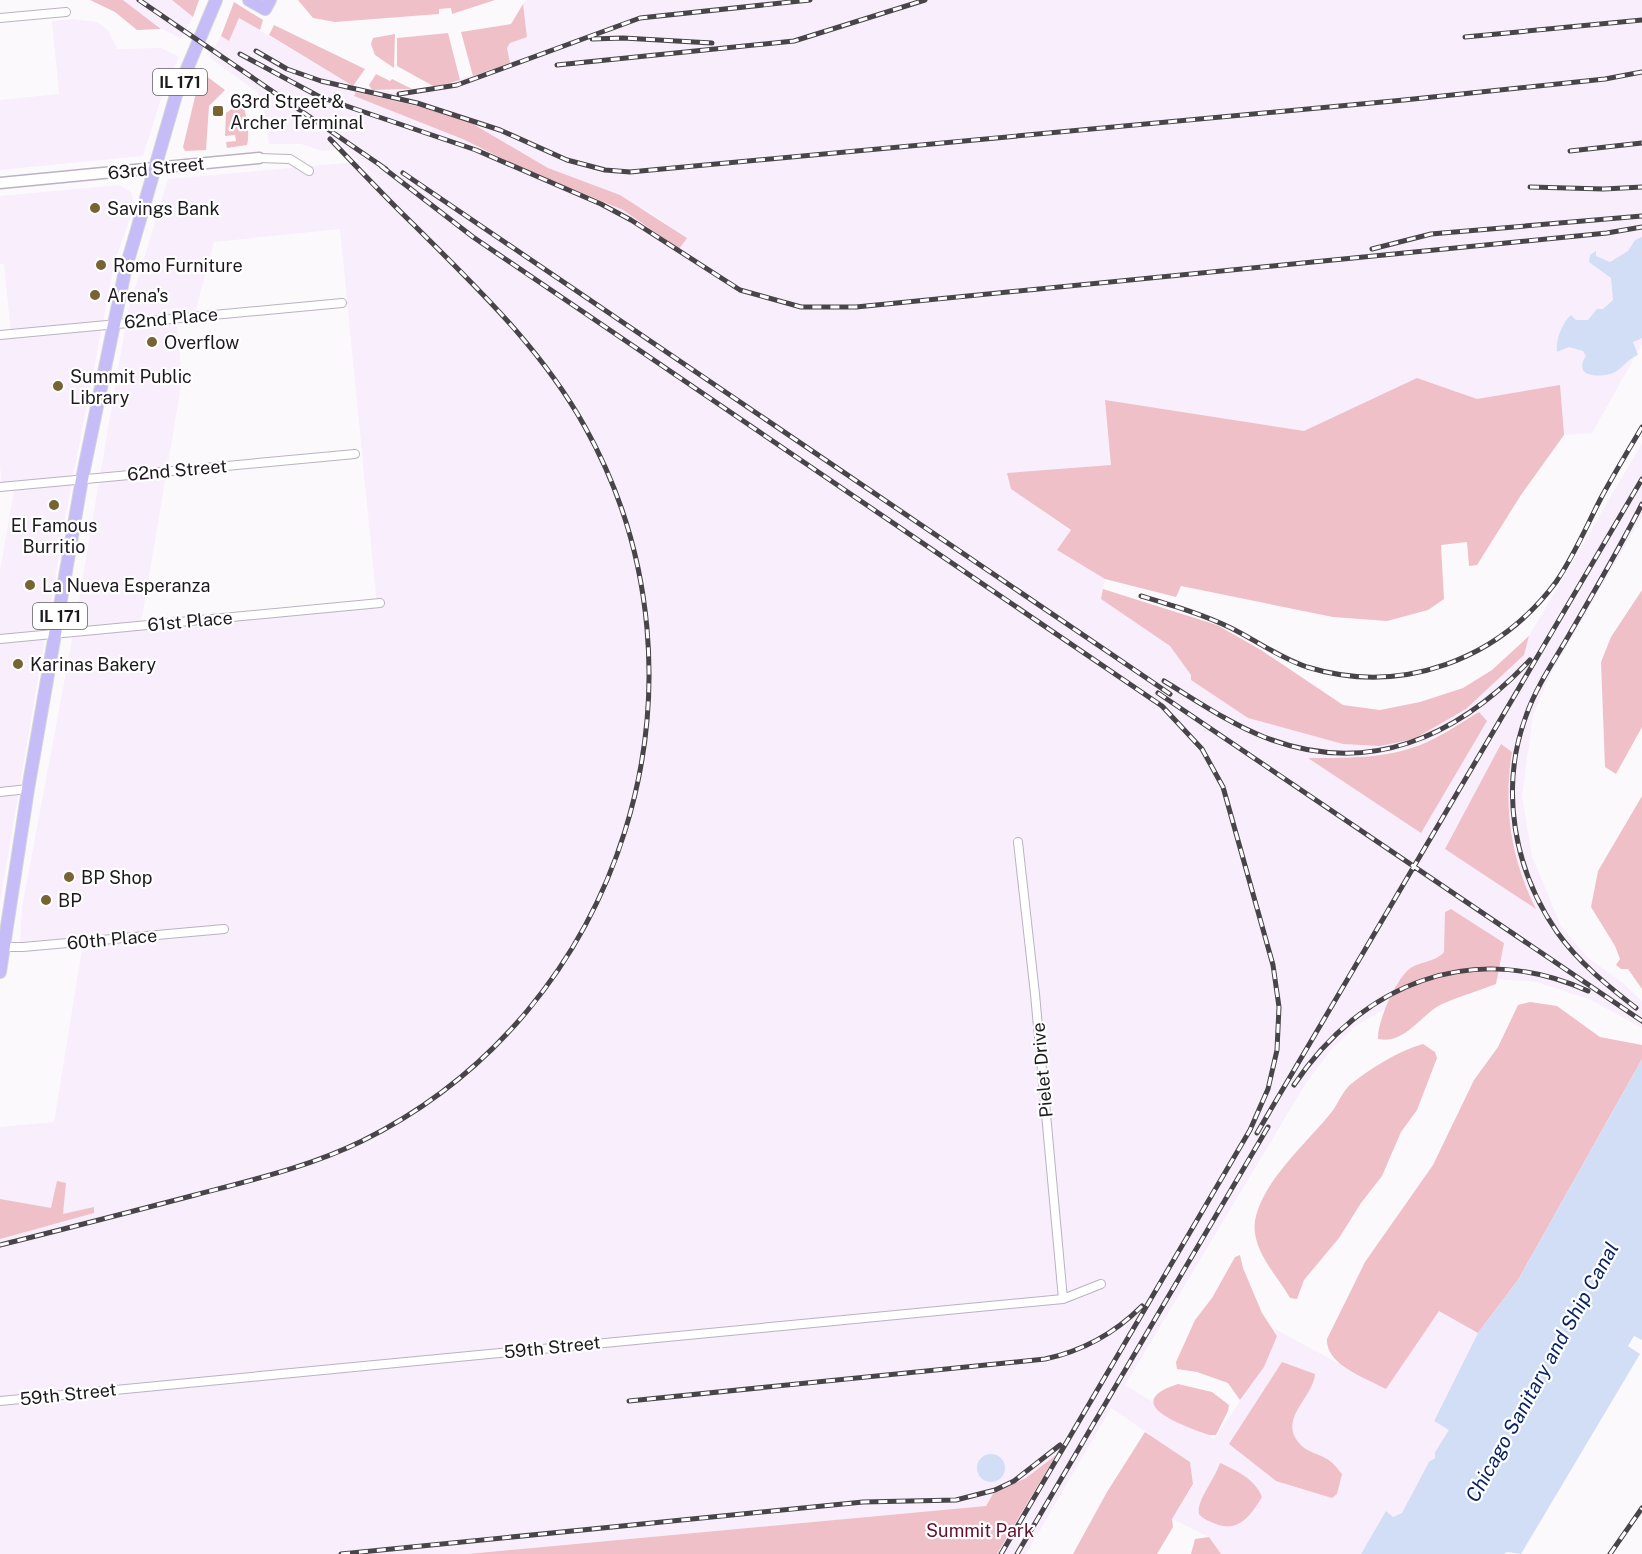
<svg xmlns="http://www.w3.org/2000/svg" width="1642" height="1554" viewBox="0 0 1642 1554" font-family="'Public Sans',sans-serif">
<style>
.built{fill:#f8eefc;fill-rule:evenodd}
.green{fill:#efc0c8}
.water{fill:#d2def6}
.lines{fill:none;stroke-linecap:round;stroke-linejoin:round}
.minor-casing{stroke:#bcb1c1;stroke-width:10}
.tertiary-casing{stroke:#bcb1c1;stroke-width:13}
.secondary-casing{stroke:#bcb1c1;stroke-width:13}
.primary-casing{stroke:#d6d6d7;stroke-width:14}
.minor{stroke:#fff;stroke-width:8}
.tertiary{stroke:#fff;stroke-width:10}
.secondary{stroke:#fff;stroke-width:10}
.primary{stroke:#c6bcf8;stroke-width:12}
.rail-casing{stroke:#484449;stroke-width:5}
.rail{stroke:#fff;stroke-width:3;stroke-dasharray:9;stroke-linecap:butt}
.poi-dot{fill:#786332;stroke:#fff;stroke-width:2}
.labels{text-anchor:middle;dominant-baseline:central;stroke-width:4.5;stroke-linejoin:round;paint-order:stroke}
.shield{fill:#fff;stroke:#615e62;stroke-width:1.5}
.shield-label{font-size:16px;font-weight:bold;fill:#1d191f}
.poi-label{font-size:18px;fill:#1d191f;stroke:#fff;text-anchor:start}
.street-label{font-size:18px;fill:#1d191f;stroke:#fff}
.park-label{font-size:18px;fill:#640e2b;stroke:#fff}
.water-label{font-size:20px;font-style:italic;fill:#092364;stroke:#fff}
</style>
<rect width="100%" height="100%" fill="#fcf9fd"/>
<path class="built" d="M 123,0 L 172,0 L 193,17 L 181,38 L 162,29 Z
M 527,0 L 1642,0 L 1642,344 L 1592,433 L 1008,473 L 1011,489 L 1071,531 L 1057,550 L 1105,579 L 1101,599 L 1170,646 L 1191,675 L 1191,680 L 1248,718 L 1343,744 L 1414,739 L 1466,709 L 1524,655 L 1529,636 L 1642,443 L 1642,517 L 1550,675 L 1533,715 L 1522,796 L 1532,856 L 1561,926 L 1587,957 L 1623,983 L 1642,1001 L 1642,1028 L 1591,1000 L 1537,982 L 1486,978 L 1391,1005 L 1354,1027 L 1331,1050 L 1306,1083 L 1125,1385 L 1214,1439 L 1264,1367 L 1277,1336 L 1275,1329 L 1386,1389 L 1439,1310 L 1478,1333 L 1434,1420 L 1450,1430 L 1435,1451 L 1435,1458 L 1429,1463 L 1402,1513 L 1393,1517 L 1386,1512 L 1361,1554 L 1221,1554 L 1209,1537 L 1172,1519 L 1193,1485 L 1190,1462 L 1111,1408 L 1026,1554 L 997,1554 L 1054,1457 L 1026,1478 L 994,1492 L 986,1506 L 467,1554 L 0,1554 L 0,1127 L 54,1122 L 84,937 L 20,942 L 22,908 L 73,635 L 128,311 L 168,179 L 358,162 L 403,203 L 346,149 L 323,151 L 301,144 L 269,144 L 263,104 L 256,91 L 209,57 L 221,36 L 229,41 L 239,18 L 356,88 L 391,91 L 433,87 L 509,63 L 507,48 L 510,43 L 527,36 L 523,4 ZM 354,96 L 468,121 L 548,168 L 649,212 L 687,238 L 679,248 L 623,210 L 519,167 L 465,140 ZM 340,229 L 377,606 L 140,629 L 182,380 L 176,316 L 195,313 L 214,242 ZM 1479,712 L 1421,833 L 1309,758 L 1355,758 L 1403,750 L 1426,742 ZM 1512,752 L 1507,783 L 1507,810 L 1521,874 L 1535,908 L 1445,849 Z
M 73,19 L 97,22 L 108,30 L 117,49 L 161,48 L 179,57 L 163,92 L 143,156 L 0,170 L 0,100 L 59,94 L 52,21 Z
M 119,185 L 130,191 L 135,205 L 115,260 L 66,513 L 0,903 L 0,571 L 15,484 L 2,485 L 0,466 L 0,337 L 11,335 L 4,264 L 0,264 L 0,196 Z"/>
<path class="green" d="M 90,0 L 123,0 L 161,29 L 137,30 L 115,12 Z
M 172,0 L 199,0 L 193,17 Z
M 298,0 L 495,0 L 452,14 L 451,8 L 439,9 L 439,14 L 335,22 L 313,18 Z
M 234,2 L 263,20 L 260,30 L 239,18 L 229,41 L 221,36 Z
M 523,4 L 527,37 L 510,43 L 507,48 L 510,63 L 473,76 L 461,32 L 511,24 Z
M 274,25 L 365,69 L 353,86 L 269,35 Z
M 448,33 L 460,80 L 435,87 L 397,66 L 397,38 Z
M 395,34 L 394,68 L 375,55 L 371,44 L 373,38 Z
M 201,72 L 225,90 L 209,106 L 206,150 L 185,151 L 183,147 Z
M 376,74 L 390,81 L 392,79 L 412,89 L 372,90 L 369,85 Z
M 356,92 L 417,106 L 468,121 L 548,168 L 620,195 L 687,238 L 679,249 L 623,210 L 519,167 L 465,140 L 354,96 Z
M 237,105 L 243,105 C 247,117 250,133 247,145 L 227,148 L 226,142 L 236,141 L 235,135 L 225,136 L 226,113 Z
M 1417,378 L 1477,399 L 1560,385 L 1564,435 L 1521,495 L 1477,565 L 1469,566 L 1467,542 L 1441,545 L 1444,599 L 1428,610 L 1387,621 L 1333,617 L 1181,586 L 1176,597 L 1105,579 L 1057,550 L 1071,530 L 1011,489 L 1007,473 L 1111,465 L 1105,400 L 1304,431 Z
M 1103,589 L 1217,625 L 1261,650 L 1343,705 L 1380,710 L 1420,702 L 1463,688 L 1492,670 L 1529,636 L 1524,655 L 1466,709 L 1414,739 L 1380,746 L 1343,744 L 1248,718 L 1191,680 L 1191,675 L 1170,646 L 1101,599 Z
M 1642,590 L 1642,727 L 1616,774 L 1605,767 L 1601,662 L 1611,637 Z
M 1479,712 L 1487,721 L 1421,833 L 1308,758 C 1347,758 1390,759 1427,742 C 1445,734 1462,722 1479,712 Z
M 1501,744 L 1512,752 C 1503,807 1511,859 1536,909 L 1445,849 Z
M 1642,796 L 1642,989 L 1628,969 L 1621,969 L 1616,965 L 1620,959 L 1615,946 L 1591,907 L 1598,871 Z
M 1451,909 L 1504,943 L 1496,984 C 1478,991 1460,996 1442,1004 C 1421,1014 1405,1045 1378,1039 C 1377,1022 1395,983 1407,971 C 1417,961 1435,963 1444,952 L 1445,912 Z
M 1530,1002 L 1557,1006 L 1600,1037 L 1642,1045 L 1642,1059 L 1518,1280 L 1478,1333 L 1439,1311 L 1386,1389 C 1368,1379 1325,1365 1327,1339 L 1365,1262 L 1433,1165 L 1474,1080 L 1498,1047 L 1518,1005 Z
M 1423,1044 L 1435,1052 L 1437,1058 L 1417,1110 L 1401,1132 L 1382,1176 L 1361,1203 L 1339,1238 L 1304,1280 L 1297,1299 L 1290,1298 C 1277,1275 1251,1250 1255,1221 C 1262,1181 1306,1144 1330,1114 C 1338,1105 1342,1091 1351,1084 C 1371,1068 1398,1051 1423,1044 Z
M 57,1181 L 66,1183 L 63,1214 L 94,1207 L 94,1213 L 0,1239 L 0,1199 L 51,1208 Z
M 1240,1255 L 1243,1268 L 1262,1313 L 1277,1336 L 1264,1367 L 1240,1400 L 1228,1383 L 1197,1372 L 1177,1369 L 1176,1362 L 1195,1320 L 1212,1298 L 1235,1257 Z
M 1282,1362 L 1315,1374 C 1313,1399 1274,1421 1303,1447 C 1309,1452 1318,1454 1325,1458 C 1332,1461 1337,1468 1342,1474 L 1337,1494 L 1332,1498 L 1276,1481 L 1229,1444 Z
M 1178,1384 L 1212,1392 L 1229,1405 L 1228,1411 L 1216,1435 L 1209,1435 C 1188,1427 1116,1404 1178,1384 Z
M 1145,1432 L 1190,1462 L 1193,1484 L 1172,1519 L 1173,1527 L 1157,1554 L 1073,1554 L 1107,1492 Z
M 1056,1455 L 997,1554 L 467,1554 L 986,1506 L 994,1492 L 1026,1478 Z
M 1220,1463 C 1236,1470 1256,1480 1262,1497 C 1251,1515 1239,1533 1216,1524 C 1209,1521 1204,1520 1199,1514 C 1196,1501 1215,1479 1220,1463 Z
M 1209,1537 L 1221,1554 L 1191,1554 L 1195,1539 Z"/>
<path class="water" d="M 1642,237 L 1642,338 L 1633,342 L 1638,355 C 1627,359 1624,367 1615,372 C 1608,376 1588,378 1583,370 C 1581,365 1583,360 1586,356 L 1583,351 L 1569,347 L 1557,352 C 1555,341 1562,323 1571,315 L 1576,320 L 1588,320 L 1597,309 L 1603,309 L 1613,300 L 1611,278 L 1589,262 L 1590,255 L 1596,251 L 1596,256 L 1610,262 L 1628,251 L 1635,240 Z
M 1642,1059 L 1642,1340 L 1634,1336 L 1628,1346 L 1640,1354 L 1521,1554 L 1507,1552 L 1504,1554 L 1361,1554 L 1386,1511 L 1393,1517 L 1402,1513 L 1429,1462 L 1435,1458 L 1435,1452 L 1449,1430 L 1434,1421 L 1478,1333 L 1518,1280 Z
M977 1468a14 14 0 1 1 28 0a14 14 0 1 1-28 0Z"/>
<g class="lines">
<g class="minor-casing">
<path id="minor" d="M 0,18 L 66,12
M 259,158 L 290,159 L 309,171
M 0,335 L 342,303
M 0,487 L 355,454
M 0,639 L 380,603
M 0,792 L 28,789
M 1018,842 L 1035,994 L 1063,1299
M 0,947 L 23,947 L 224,929
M 0,1401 L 1063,1299 L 1101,1284"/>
</g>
<g class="tertiary-casing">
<path id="tertiary" d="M 155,168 L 259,158"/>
</g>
<g class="secondary-casing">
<path id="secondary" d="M 0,183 L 155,168"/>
</g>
<g class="primary-casing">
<path id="primary" d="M 249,0 L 265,9 L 270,0
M 0,972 L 28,789 L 82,479 L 125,271 L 176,95 L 216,0"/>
</g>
<use href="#minor" class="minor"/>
<use href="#tertiary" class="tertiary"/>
<use href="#secondary" class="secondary"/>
<use href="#primary" class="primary"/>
<g class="rail-casing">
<path id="rail" d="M 139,0 L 386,169
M 1465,37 L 1642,20
M 592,39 L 623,38 L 712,43
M 256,51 L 287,69 L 321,81 L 417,103 L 500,130 L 567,160 L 605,170 L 630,172 L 1404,100 L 1605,79 L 1642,72
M 240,54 L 320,97 L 476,150 L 601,204 L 631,220 L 740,290 L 801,307 L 856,307 L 1607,233 L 1642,227
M 557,65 L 794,41 L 925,0
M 399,94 L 457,85 L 640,18 L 810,0
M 1570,151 L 1642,143
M 381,166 L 473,237 L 1162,706 L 1202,749 L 1223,787 L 1273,965 L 1279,1007 L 1277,1050 L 1268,1089 L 1250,1130 L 1001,1554
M 403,173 L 1170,694
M 1530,187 L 1604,189 L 1642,187
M 1372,249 L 1431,234 L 1642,216
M 1141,596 C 1171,605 1202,614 1231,628 C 1257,641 1280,658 1307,667 C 1402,696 1498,660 1556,582 C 1574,556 1587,525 1601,498 C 1614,474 1628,451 1642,427
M 1164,681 C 1197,701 1229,723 1264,737 C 1368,778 1458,737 1530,660
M 1158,693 L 1642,1021
M 1636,1008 C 1608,986 1578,962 1557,932 C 1514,870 1499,789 1526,716 C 1536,687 1554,661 1569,635 C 1594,592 1619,549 1642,504
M 1294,1085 C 1362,983 1473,939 1588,991
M 1257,1133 L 1642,479
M 0,1245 C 65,1229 130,1212 195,1195 C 252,1180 309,1167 362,1141 C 624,1012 727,681 585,427 C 541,348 477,288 414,225 C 385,197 358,168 330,139
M 629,1401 L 1045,1359 C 1083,1351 1115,1333 1142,1306
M 341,1554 L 863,1502 L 956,1500 L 995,1490 L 1014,1481 L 1060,1445
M 1017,1554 L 1268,1127
M 1610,1554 L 1642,1508"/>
</g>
<use href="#rail" class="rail"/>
</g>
<g class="poi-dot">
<rect x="212" y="105" width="12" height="12" rx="3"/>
<circle cx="95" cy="208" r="6"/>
<circle cx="101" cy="265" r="6"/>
<circle cx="95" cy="295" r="6"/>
<circle cx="152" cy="342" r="6"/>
<circle cx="58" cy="386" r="6"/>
<circle cx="54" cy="505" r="6"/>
<circle cx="30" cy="585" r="6"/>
<circle cx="18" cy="664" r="6"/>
<circle cx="69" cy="877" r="6"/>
<circle cx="46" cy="900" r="6"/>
</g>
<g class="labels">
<g class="shield">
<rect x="153" y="69" width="54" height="26" rx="4.5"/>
<rect x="33" y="603" width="54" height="26" rx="4.5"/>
</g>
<g class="shield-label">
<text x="180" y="82">IL 171</text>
<text x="60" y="616">IL 171</text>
</g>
<g class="poi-label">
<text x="230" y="101">63rd Street &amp;<tspan x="230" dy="21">Archer Terminal</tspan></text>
<text x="107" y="208">Savings Bank</text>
<text x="113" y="265">Romo Furniture</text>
<text x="107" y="295">Arena's</text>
<text x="164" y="342">Overflow</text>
<text x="70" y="376">Summit Public<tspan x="70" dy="21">Library</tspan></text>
<text x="54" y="525" text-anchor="middle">El Famous<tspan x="54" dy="21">Burritio</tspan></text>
<text x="42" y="585">La Nueva Esperanza</text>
<text x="30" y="664">Karinas Bakery</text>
<text x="81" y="877">BP Shop</text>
<text x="58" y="900">BP</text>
</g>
<g class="street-label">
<text transform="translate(156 168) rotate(-6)">63rd Street</text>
<text transform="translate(171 318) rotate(-5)">62nd Place</text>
<text transform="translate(177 470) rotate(-5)">62nd Street</text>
<text transform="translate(190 621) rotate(-5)">61st Place</text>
<text transform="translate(112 939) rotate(-5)">60th Place</text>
<text transform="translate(1042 1070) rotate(-95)">Pielet Drive</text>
<text transform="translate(552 1347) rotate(-6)">59th Street</text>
<text transform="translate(68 1394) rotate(-6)">59th Street</text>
</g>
<g class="park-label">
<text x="980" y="1530">Summit Park</text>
</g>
<g class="water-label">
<text transform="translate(1542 1372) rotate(-61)">Chicago Sanitary and Ship Canal</text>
</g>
</g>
</svg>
